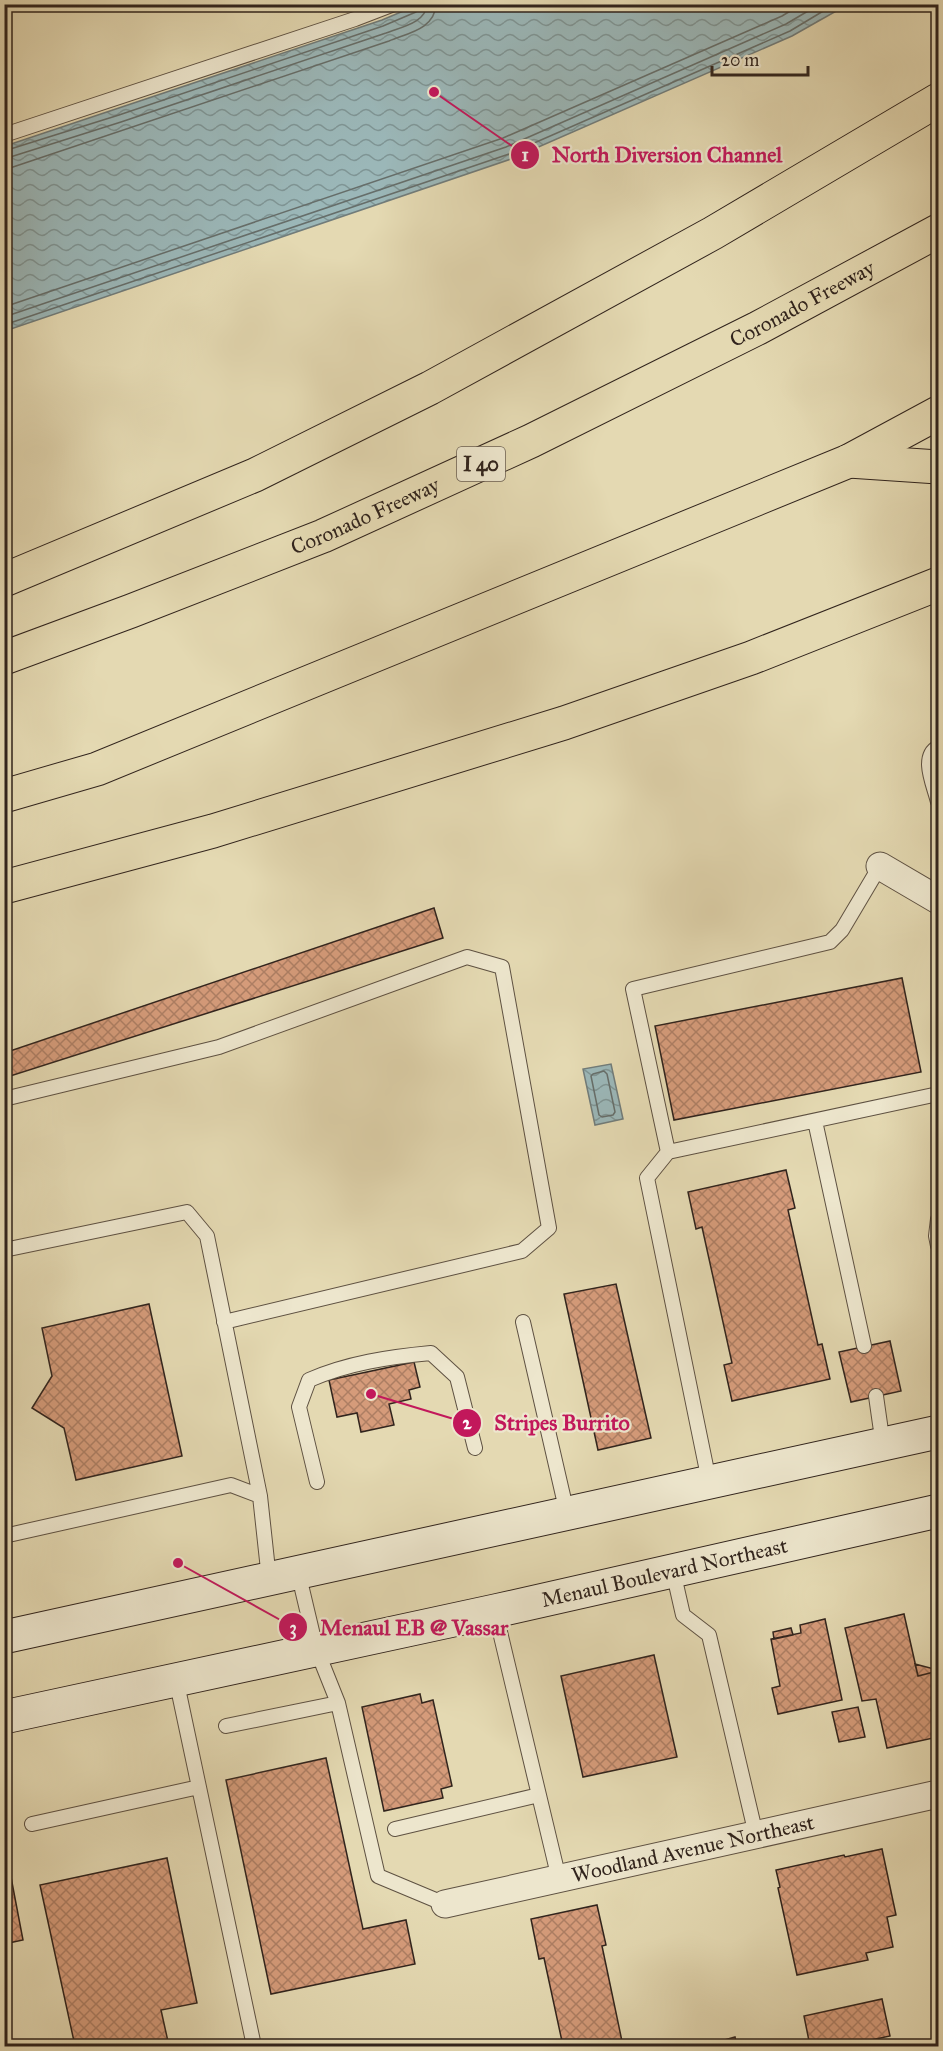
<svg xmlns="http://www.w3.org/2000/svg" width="943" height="2051" viewBox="0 0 943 2051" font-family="'IM FELL Great Primer',serif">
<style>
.water{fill:url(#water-waves);stroke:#717c7a;stroke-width:1.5}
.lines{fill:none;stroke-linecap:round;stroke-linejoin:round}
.shore{stroke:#666e6a;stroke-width:1.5}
.building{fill:url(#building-cross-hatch);stroke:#31241d;stroke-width:1.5}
.service-casing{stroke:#5e5142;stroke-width:16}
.minor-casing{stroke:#5e5142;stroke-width:29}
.secondary-casing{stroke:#31241d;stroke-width:35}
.motorway-casing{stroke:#31241d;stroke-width:35}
.service{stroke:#ede6cd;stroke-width:14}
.minor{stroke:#ede6cd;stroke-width:27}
.secondary{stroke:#ede6cd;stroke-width:33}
.motorway{stroke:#e4d9b2;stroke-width:33}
.labels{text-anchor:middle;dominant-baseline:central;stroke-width:4.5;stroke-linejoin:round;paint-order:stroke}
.shield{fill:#ede6cd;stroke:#695e52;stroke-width:1.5}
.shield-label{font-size:20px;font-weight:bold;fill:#31241d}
.street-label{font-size:21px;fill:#31241d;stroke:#ede6cd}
.leader{fill:none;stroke:#c2185b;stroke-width:2}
.callout-dot{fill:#c2185b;stroke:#ede6cd;stroke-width:2}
.mark-label{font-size:18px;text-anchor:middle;font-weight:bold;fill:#fff}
.callout-label{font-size:22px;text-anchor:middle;font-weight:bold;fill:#c2185b;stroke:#ede6cd;stroke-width:4.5;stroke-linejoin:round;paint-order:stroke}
</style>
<defs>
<pattern id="water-waves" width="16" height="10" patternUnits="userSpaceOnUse" patternTransform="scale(1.5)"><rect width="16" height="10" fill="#9bb7b8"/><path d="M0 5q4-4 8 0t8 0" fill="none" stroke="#7f9595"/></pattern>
<pattern id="building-cross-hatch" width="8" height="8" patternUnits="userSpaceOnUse" patternTransform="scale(1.5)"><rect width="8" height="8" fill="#d59b7a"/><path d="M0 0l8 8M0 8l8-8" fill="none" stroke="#ad7e63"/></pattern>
</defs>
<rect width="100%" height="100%" fill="#e4d9b2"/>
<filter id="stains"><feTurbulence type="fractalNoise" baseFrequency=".00333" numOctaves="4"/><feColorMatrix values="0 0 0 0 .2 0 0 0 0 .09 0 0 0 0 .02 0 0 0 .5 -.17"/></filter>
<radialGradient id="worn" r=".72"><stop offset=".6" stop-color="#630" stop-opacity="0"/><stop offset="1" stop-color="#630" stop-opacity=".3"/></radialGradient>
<path class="water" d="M 420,4 L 847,5 L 792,36 L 511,159 L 5,331 L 5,146 L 382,20 Z
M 611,1064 L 623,1119 L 595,1125 L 583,1069 Z"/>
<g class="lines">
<path class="shore" d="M 4,151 L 119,115 L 383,26 L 416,12 L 419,4
M 4,159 L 121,122 L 386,33 C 401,27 426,23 427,4
M 4,168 L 13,167 L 389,41 C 408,33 435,29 436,4
M 4,307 L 503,138 L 782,16 L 802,4
M 4,317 L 506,147 L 786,24 L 820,4
M 4,325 L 509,154 L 790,31 L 835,4
M 604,1071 L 607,1074 L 615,1112 L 613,1115 L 602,1117 L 599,1115 L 591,1076 L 593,1074 Z"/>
</g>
<path class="building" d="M 434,908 L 443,938 L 4,1078 L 4,1053 Z
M 902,978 L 921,1072 L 674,1120 L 655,1026 Z
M 786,1170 L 795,1208 L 788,1210 L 818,1345 L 822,1344 L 830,1379 L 732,1401 L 724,1365 L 732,1363 L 702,1227 L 696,1229 L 688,1192 Z
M 616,1284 L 651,1438 L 598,1450 L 564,1294 Z
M 149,1304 L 182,1456 L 76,1480 L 64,1428 L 32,1408 L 52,1376 L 42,1328 Z
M 890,1341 L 901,1391 L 851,1402 L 839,1352 Z
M 414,1362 L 420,1387 L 409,1390 L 411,1399 L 389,1404 L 394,1425 L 361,1432 L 357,1413 L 337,1417 L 329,1380 Z
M 904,1614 L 918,1676 L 938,1671 L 938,1737 L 887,1748 L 876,1699 L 862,1701 L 845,1628 Z
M 825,1619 L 842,1700 L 778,1714 L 772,1688 L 780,1686 L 771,1639 L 801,1633 L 800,1625 Z
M 791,1628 L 793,1635 L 774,1639 L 773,1632 Z
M 654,1655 L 677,1757 L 583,1777 L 561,1676 Z
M 915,1664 L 938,1670 L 938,1671 L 918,1676 Z
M 420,1694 L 422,1703 L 433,1700 L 452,1786 L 441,1789 L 443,1798 L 384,1811 L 362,1707 Z
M 858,1707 L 865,1737 L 839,1742 L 832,1712 Z
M 326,1758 L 363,1929 L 406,1920 L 415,1964 L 271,1994 L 226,1780 Z
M 938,1829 L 938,1858 L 933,1830 Z
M 882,1849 L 896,1915 L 887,1917 L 893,1947 L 866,1953 L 868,1960 L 797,1975 L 778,1888 L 780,1887 L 776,1870 L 844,1855 L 845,1857 Z
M 6,1851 L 23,1940 L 4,1944 L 4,1852 Z
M 167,1858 L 197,2003 L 161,2010 L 169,2046 L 75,2046 L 40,1885 Z
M 597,1905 L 606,1945 L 602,1946 L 623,2046 L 563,2046 L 544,1958 L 539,1959 L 531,1919 Z
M 882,1999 L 890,2036 L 843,2046 L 810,2046 L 804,2016 Z
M 735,2037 L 737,2046 L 710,2046 L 710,2044 Z"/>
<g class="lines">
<g class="service-casing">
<path id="service" d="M 4,135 L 355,19 L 394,4
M 938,747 C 920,757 934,785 938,802
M 4,1099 L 219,1047 L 467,957 L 502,967 L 549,1228 L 522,1251 L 224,1322
M 815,1121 L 864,1346
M 668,1152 L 633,989 L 830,942 L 842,930 L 880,866
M 938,1219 L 936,1236 L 938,1246
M 4,1250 L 187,1212 L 207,1236 L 260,1496
M 523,1322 L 567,1513
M 876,1396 L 883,1445
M 709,1481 L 647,1178 L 668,1152 L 938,1094
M 317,1482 L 299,1407 L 309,1380 C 348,1363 389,1357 431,1353 L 457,1377 L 475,1448
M 4,1536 L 231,1485 L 260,1496 L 269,1579
M 673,1571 L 683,1615 L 709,1635 L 756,1835
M 298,1572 L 316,1648 L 338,1703 L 378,1876 L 445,1904
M 495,1611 L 559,1879
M 176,1679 L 254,2046
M 226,1726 L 338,1703
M 32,1824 L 199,1787
M 395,1829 L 539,1795"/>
</g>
<g class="minor-casing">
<g id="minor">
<path d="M 880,866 L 938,900"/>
<path id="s1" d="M 445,1904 L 938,1794"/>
</g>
</g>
<g class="secondary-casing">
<g id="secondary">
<path d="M 4,1637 L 938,1432"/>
<path id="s2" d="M 4,1717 L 495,1611 L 938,1511"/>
</g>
</g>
<g class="motorway-casing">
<g id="motorway">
<path d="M 849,461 L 938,467"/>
<path d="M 4,580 L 255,475 L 430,388 L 713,233 L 938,100"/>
<path id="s3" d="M 4,658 L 131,611 L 323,536 L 531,441 L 758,328 L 938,231"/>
<path d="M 4,796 L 97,769 L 849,461 L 938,413"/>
<path d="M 4,887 L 213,831 L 564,723 L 751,658 L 938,584"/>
</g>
</g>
<use href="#service" class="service"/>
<use href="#minor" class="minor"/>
<use href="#secondary" class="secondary"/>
<use href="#motorway" class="motorway"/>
</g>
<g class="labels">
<rect class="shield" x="457" y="447" width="48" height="34" rx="4.5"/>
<g class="shield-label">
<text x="481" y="464">I 40</text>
</g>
<g class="street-label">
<text stroke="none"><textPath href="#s3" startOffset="874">Coronado Freeway</textPath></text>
<text stroke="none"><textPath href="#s3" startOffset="388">Coronado Freeway</textPath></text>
<text stroke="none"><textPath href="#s2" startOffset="676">Menaul Boulevard Northeast</textPath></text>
<text stroke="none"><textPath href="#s1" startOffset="254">Woodland Avenue Northeast</textPath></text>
</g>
</g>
<path class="leader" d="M434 92L525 155M371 1394L467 1423M178 1563L293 1627"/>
<g class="callout-dot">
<circle cx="434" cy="92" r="6"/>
<circle cx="371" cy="1394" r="6"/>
<circle cx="178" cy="1563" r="6"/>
<circle cx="525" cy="155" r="15"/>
<circle cx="467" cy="1423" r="15"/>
<circle cx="293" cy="1627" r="15"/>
</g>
<g class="mark-label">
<text x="525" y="161">1</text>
<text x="467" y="1429">2</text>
<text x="293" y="1634">3</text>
</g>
<g class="callout-label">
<text x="667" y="162">North Diversion Channel</text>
<text x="562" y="1430">Stripes Burrito</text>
<text x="414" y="1635">Menaul EB @ Vassar</text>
</g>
<rect width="943" height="2051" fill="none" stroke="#e4d9b2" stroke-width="24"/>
<rect x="6" y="6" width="931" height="2039" fill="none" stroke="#31241d" stroke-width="3"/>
<rect x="12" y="12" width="919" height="2027" fill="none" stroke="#31241d" stroke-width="1.5"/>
<path d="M712 66v9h96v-9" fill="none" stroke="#31241d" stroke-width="3"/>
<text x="721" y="66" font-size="18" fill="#31241d" stroke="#ede6cd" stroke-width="4.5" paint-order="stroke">20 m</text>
<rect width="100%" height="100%" filter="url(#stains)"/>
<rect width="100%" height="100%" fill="url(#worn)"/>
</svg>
